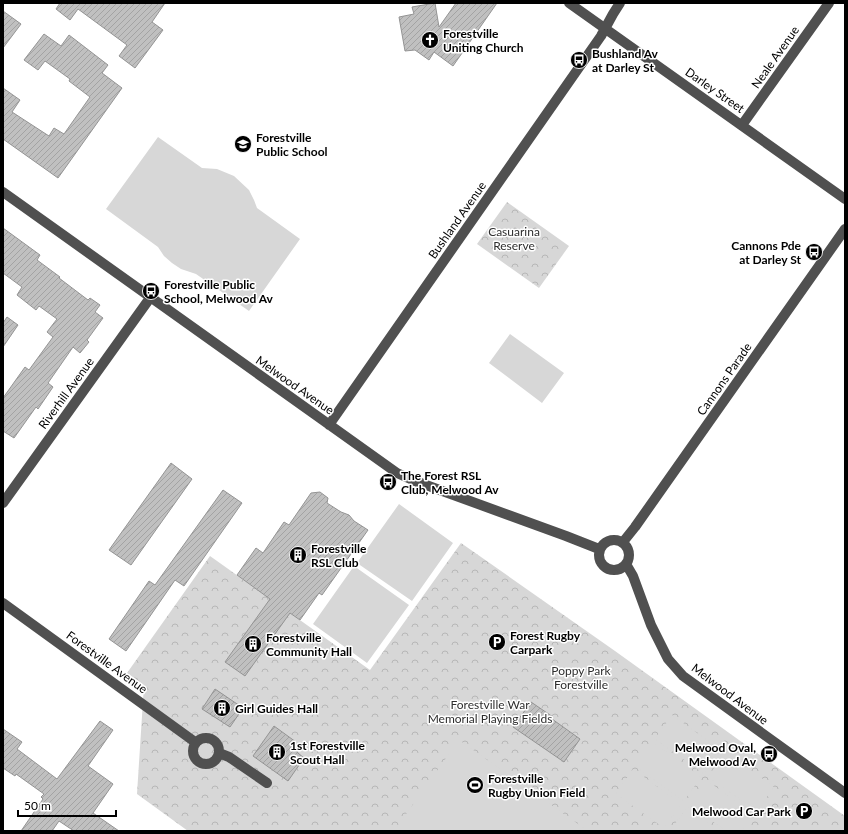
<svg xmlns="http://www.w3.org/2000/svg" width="848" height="834" viewBox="0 0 848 834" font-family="Lato,sans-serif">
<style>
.park{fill:url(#park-crowns)}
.pitch{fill:#d7d7d7}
.building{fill:url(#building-hatch);stroke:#949494}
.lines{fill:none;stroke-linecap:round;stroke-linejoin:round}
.minor{stroke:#505050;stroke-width:10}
.labels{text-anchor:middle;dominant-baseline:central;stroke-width:3;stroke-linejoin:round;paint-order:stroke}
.poi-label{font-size:12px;font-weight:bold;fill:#000;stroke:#fff;text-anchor:start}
.street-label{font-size:12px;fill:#000;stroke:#fff}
.park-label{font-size:12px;fill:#2e2e2e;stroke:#fff}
</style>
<defs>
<pattern id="park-crowns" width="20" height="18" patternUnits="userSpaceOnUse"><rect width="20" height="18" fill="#d7d7d7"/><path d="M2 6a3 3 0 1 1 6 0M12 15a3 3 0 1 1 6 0" fill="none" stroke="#b7b7b7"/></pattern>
<pattern id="building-hatch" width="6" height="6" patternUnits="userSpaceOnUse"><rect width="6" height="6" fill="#c0c0c0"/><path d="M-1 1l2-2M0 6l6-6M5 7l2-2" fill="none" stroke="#a3a3a3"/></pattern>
</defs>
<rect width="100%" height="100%" fill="#fff"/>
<path class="park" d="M 507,202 L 569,246 L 539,288 L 477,244 Z
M 461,543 L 615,651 L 845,816 L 845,831 L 188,831 L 137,794 L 144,685 L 127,673 L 210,556 L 370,670 Z"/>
<path class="pitch" d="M 158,137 L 202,168 L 217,169 L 234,176 L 249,190 L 254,200 L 257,208 L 300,239 L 249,311 L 196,274 L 181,269 L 172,263 L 164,256 L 158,247 L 106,209 Z
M 510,334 L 564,373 L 542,403 L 489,363 Z
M 399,504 L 453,543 L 412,601 L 357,563 Z
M 354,566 L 409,605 L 367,663 L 313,624 Z
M 672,715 L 721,750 L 704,774 L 655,739 Z
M 459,740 L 588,831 L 394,831 Z
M 653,742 L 701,777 L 684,801 L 635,766 Z
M 725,752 L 774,787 L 757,811 L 708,777 Z
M 633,769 L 681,804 L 664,828 L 616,794 Z
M 706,780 L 754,814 L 742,831 L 726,831 L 688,804 Z
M 687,807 L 720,831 L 670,831 Z"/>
<path class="building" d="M 60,3 L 165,3 L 152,22 L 163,30 L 135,68 L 119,56 L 127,45 L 78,9 L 70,20 L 56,9 Z
M 435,3 L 439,27 L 456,3 L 497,3 L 453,66 L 434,52 L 429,60 L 415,50 L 405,51 L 399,17 L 414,14 L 412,7 Z
M 3,11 L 21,24 L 3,48 Z
M 44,34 L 61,46 L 69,35 L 108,65 L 102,73 L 122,88 L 58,178 L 3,139 L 3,88 L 20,100 L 12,112 L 49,136 L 54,128 L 64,134 L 90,97 L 69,81 L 70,79 L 45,61 L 38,70 L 24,60 Z
M 3,228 L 40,255 L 37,260 L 60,277 L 59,278 L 88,300 L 90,298 L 100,305 L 95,312 L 103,318 L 87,340 L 89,342 L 80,353 L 73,347 L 48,383 L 53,387 L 38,409 L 36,407 L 14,438 L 3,431 L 3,398 L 25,367 L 29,370 L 53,337 L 47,332 L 57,319 L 39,306 L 36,310 L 17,295 L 22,287 L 3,273 Z
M 7,317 L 18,325 L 3,347 L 3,323 Z
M 171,463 L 192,479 L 131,565 L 109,550 Z
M 223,490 L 242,503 L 184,586 L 175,580 L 126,651 L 109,639 L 149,581 L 155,585 Z
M 320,492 L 328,498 L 327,503 L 341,512 L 349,515 L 354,521 L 368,530 L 322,595 L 319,593 L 300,620 L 290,613 L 245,676 L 225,662 L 270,599 L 237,575 L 256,548 L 263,553 L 284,522 L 289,525 L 311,493 Z
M 215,689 L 243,708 L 230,727 L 202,709 Z
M 531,702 L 553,717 L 552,719 L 580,739 L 564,762 L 513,727 Z
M 100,721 L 113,730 L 88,766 L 113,784 L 93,813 L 119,831 L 74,831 L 59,821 L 52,831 L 21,831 L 43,799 L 41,797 L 44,794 L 16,774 L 15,776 L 3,768 L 3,729 L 22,742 L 17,749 L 57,779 Z
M 274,726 L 296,742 L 292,748 L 304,758 L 288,781 L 253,756 Z"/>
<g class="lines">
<path class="minor" d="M 569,3 L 845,199
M 742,125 L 829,3
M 3,192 L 397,473 L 415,481 L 566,536 L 599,549
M 329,425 L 601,36 L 613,14 L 620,3
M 3,503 L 150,298
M599 555a15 15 0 1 1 30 0a15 15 0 1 1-30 0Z
M 623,542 L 635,527 L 845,229
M 626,564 L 633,576 L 651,625 L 668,659 L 683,676 L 845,793
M 3,603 L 195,742
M193 751a13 13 0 1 1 26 0a13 13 0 1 1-26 0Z
M 219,753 L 229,757 L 267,783"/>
</g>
<defs>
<g id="church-disc" transform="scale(0.9)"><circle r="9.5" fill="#000" stroke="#fff"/><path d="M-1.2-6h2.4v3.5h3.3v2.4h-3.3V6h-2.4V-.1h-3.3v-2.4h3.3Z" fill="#fff"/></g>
<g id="bus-disc" transform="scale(0.9)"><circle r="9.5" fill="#000" stroke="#fff"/><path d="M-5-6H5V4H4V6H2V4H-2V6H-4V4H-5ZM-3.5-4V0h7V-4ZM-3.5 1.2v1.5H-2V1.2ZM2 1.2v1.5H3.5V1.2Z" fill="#fff"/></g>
<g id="school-disc" transform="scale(0.9)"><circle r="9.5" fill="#000" stroke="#fff"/><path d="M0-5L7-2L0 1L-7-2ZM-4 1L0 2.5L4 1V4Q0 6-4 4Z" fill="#fff"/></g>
<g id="building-disc" transform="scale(0.9)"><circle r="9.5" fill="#000" stroke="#fff"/><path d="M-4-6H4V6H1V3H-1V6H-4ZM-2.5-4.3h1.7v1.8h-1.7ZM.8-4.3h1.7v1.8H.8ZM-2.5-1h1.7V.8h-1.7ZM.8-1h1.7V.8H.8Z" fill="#fff"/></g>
<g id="parking-disc" transform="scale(0.9)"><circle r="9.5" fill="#000" stroke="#fff"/><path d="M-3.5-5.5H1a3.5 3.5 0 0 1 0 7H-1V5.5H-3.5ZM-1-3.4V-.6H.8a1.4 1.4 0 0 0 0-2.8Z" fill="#fff"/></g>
<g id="stadium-disc" transform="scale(0.9)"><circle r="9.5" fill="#000" stroke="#fff"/><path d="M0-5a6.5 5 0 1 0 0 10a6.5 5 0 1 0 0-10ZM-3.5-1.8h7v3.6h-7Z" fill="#fff"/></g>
</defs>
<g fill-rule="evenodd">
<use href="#church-disc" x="430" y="40"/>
<use href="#bus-disc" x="579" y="60"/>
<use href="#school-disc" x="243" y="144"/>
<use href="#bus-disc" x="814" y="252"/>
<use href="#bus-disc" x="151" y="291"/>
<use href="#bus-disc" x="388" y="482"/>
<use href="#building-disc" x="298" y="555"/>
<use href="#parking-disc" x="497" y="642"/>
<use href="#building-disc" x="253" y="644"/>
<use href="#building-disc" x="222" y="708"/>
<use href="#building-disc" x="277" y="752"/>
<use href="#bus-disc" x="769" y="754"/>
<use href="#stadium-disc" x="475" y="785"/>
<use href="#parking-disc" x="804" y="811"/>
</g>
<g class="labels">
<g class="poi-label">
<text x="443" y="33">Forestville<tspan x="443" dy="14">Uniting Church</tspan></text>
<text x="592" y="53">Bushland Av<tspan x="592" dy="14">at Darley St</tspan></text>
<text x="256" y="137">Forestville<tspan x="256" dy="14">Public School</tspan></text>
<text x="801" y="245" text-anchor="end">Cannons Pde<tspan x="801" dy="14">at Darley St</tspan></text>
<text x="164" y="284">Forestville Public<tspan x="164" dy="14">School, Melwood Av</tspan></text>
<text x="401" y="475">The Forest RSL<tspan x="401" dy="14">Club, Melwood Av</tspan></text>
<text x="311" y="548">Forestville<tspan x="311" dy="14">RSL Club</tspan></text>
<text x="510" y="635">Forest Rugby<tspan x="510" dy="14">Carpark</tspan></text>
<text x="266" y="637">Forestville<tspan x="266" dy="14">Community Hall</tspan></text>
<text x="235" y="708">Girl Guides Hall</text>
<text x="290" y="745">1st Forestville<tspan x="290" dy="14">Scout Hall</tspan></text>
<text x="756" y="747" text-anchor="end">Melwood Oval,<tspan x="756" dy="14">Melwood Av</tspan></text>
<text x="488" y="778">Forestville<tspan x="488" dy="14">Rugby Union Field</tspan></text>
<text x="791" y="811" text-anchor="end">Melwood Car Park</text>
</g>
<g class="street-label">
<text transform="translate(775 57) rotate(-55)">Neale Avenue</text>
<text transform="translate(715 90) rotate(35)">Darley Street</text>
<text transform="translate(457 220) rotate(-55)">Bushland Avenue</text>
<text transform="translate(724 379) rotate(-55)">Cannons Parade</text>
<text transform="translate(295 385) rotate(35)">Melwood Avenue</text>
<text transform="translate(66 393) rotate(-54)">Riverhill Avenue</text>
<text transform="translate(107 662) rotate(36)">Forestville Avenue</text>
<text transform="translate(730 694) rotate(37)">Melwood Avenue</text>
</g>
<g class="park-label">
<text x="514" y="231">Casuarina<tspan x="514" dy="14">Reserve</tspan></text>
<text x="581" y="670">Poppy Park<tspan x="581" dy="14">Forestville</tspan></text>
<text x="490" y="704">Forestville War<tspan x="490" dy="14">Memorial Playing Fields</tspan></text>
</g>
</g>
<rect width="848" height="834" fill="none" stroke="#000000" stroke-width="8"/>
<path d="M18 810v6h98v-6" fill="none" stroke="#000000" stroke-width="2"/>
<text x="24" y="810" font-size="12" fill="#000000" stroke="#ffffff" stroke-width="3" paint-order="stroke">50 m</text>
</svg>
